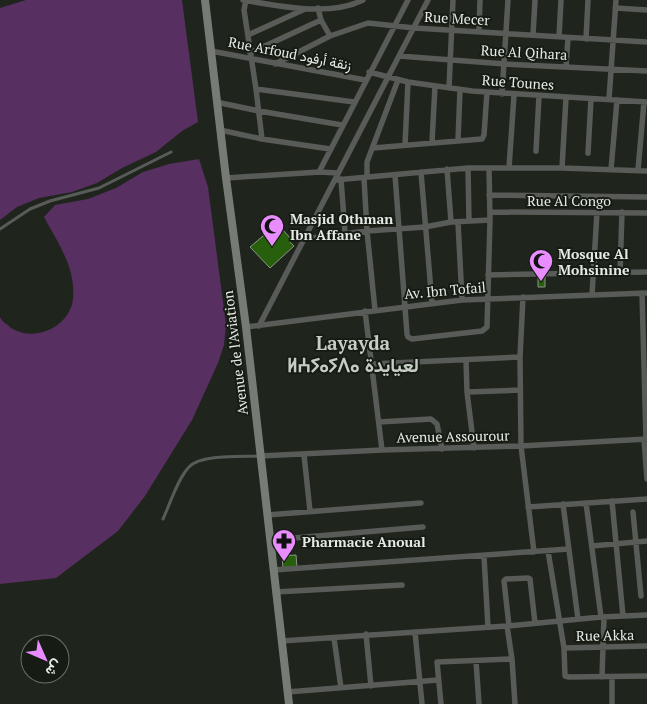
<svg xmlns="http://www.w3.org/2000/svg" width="647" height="704" viewBox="0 0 647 704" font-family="'PT Serif',Vazirmatn,'Noto Sans Tifinagh',serif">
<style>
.green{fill:#582f61}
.building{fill:#285f0c;stroke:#8c948a}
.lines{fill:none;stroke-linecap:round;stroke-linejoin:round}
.lane{stroke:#585b57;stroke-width:3}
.street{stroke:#585b57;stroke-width:5.5}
.secondary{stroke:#777b75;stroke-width:8}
.labels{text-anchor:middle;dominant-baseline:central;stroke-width:4;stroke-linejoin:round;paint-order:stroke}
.street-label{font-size:14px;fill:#e7ebe6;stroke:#161b14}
.poi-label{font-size:14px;font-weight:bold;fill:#e7ebe6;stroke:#161b14;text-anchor:start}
.district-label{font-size:19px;font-weight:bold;fill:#c6cec4;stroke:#161b14}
</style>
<rect width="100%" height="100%" fill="#1f251d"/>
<path class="green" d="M 26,0 L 182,0 L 198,122 L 182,131 L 156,152 L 122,168 L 97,183 L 72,192 L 39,198 L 17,207 L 0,220 L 0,8 Z
M 199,159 L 208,187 L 226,325 L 224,345 L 218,363 L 192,420 L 145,496 L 118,531 L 56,578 L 0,584 L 0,317 C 2,322 7,324 11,328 C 34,343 70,327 73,299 C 76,268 58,243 44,217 L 55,205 L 88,199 L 116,188 L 143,172 L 169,164 Z"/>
<path class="building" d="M 276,225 L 281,231 L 283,230 L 291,239 L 289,241 L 294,246 L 270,268 L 250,247 Z
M 538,276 L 545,276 L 545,287 L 538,287 Z
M 296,555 L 297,567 L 283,568 L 282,556 Z"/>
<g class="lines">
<path class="lane" d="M 0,229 L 30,209 L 50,201 L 99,188 L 171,152
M 163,519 C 170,504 178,478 189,467 C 201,454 242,457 260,456"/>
<path class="street" d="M 243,0 C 279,6 329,17 363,0
M 246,0 L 244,10 L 256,89 L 262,139
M 318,8 L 321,20 L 330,36
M 615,8 L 647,10
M 479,32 L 480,0
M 248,35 L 305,9
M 533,35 L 535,0
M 559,37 L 561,0
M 586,39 L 588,0
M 211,51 L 365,80
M 250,53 L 321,20
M 399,56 L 505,64 L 647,71
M 275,64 L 330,36 L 368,23 L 414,28 L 647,42
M 566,67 L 568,38
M 369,72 L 408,82 L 472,91 L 647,102
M 449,88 L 453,0
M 256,89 L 354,102
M 502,94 L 508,0
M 609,99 L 616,0
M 216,102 L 259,111 L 342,125
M 220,130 L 262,139 L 330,149
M 458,140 L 460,90
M 432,142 L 435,86
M 405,145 L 408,82
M 373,148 L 482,139 L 484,135 L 487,92
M 536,151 L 539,96
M 588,153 L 591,99
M 468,168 L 469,221
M 509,168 L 514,95
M 562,168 L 566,98
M 447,169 L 451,222
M 611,170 L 617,100
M 638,170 L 644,102
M 319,172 L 408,0
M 421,172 L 432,303
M 395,175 L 407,334 L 408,337 L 412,339 L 482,331 L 487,327 L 490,220 L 489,168
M 367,177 L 367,162 L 398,80
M 226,178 L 319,172 L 338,173
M 364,178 L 367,231 L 375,310
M 341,179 L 345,233
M 335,180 L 468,168 L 562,168 L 647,171
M 489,195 L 647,197
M 490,212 L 647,213
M 458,222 L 462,300
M 303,239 L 367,231 L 425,227 L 451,222 L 490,220
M 620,273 L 622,212
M 488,275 L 647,272
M 642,293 L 646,439
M 592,295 L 597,212
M 523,297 L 520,357 L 521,446 L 534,552
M 365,311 L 382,450
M 259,326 L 428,0
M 246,327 L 462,300 L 647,293
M 466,360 L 467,392 L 474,448
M 372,364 L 520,357
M 467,392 L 520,390
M 379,422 L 431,419 L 437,424 L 442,449
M 644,439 L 647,479
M 304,455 L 310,511
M 260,456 L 382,450 L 521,446 L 647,439
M 612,501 L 623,616
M 586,503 L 601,617
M 563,504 L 578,619
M 528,507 L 647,499
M 633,512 L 641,596
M 267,515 L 421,503
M 270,540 L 423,527
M 592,546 L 647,541
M 548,551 L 564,648 L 565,676 L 569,677 L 647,676
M 484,556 L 488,627
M 273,570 L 569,549
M 275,592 L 402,585
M 507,626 L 512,659 L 515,704
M 509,626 L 504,581 L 506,579 L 528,578 L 530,579 L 535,623
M 415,632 L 422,704
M 366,634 L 371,686
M 334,638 L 341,688
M 281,641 L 507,626 L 601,617 L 647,615
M 564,648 L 647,646
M 476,661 L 479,704
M 602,677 L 604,617
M 612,677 L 612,704
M 287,692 L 438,680
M 441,704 L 437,662 L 512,659"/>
<path class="secondary" d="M 205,0 L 226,178 L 246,327 L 289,704"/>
</g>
<defs>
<g id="mosque-pin" transform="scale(1.25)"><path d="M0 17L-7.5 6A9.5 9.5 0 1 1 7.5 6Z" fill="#e98dfe" stroke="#161b14"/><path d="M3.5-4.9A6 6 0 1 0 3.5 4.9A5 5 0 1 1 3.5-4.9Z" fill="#111"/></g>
<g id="pharmacy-pin" transform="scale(1.25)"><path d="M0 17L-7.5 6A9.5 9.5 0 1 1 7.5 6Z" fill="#e98dfe" stroke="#161b14"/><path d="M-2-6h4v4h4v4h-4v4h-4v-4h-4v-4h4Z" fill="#111"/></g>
</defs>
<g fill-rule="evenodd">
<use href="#mosque-pin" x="272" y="226"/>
<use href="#mosque-pin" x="541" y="261"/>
<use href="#pharmacy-pin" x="284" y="541"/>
</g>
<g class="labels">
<g class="street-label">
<text transform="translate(457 18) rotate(3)">Rue Mecer</text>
<text transform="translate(524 52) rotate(3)">Rue Al Qihara</text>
<text transform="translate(290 53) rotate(11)">Rue Arfoud زنقة أرفود</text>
<text transform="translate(518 82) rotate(4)">Rue Tounes</text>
<text x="569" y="200">Rue Al Congo</text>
<text transform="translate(445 290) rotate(-5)">Av. Ibn Tofail</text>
<text transform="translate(235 353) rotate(-97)">Avenue de l'Aviation</text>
<text transform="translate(453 436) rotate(-1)">Avenue Assourour</text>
<text transform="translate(605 635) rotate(-1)">Rue Akka</text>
</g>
<g class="poi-label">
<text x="290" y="218">Masjid Othman<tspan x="290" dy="16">Ibn Affane</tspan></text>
<text x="558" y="253">Mosque Al<tspan x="558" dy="16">Mohsinine</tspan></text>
<text x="302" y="541">Pharmacie Anoual</text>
</g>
<g class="district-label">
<text x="353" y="342">Layayda<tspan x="353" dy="22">ⵍⵄⵢⴰⵢⴷⴰ لعيايدة</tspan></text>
</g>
</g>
<g transform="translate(45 659) rotate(135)"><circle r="24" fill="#161b14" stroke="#6a6e68"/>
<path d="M0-4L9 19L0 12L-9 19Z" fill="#e98dfe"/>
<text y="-8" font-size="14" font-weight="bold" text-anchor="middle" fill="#e7ebe6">ش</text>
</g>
</svg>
